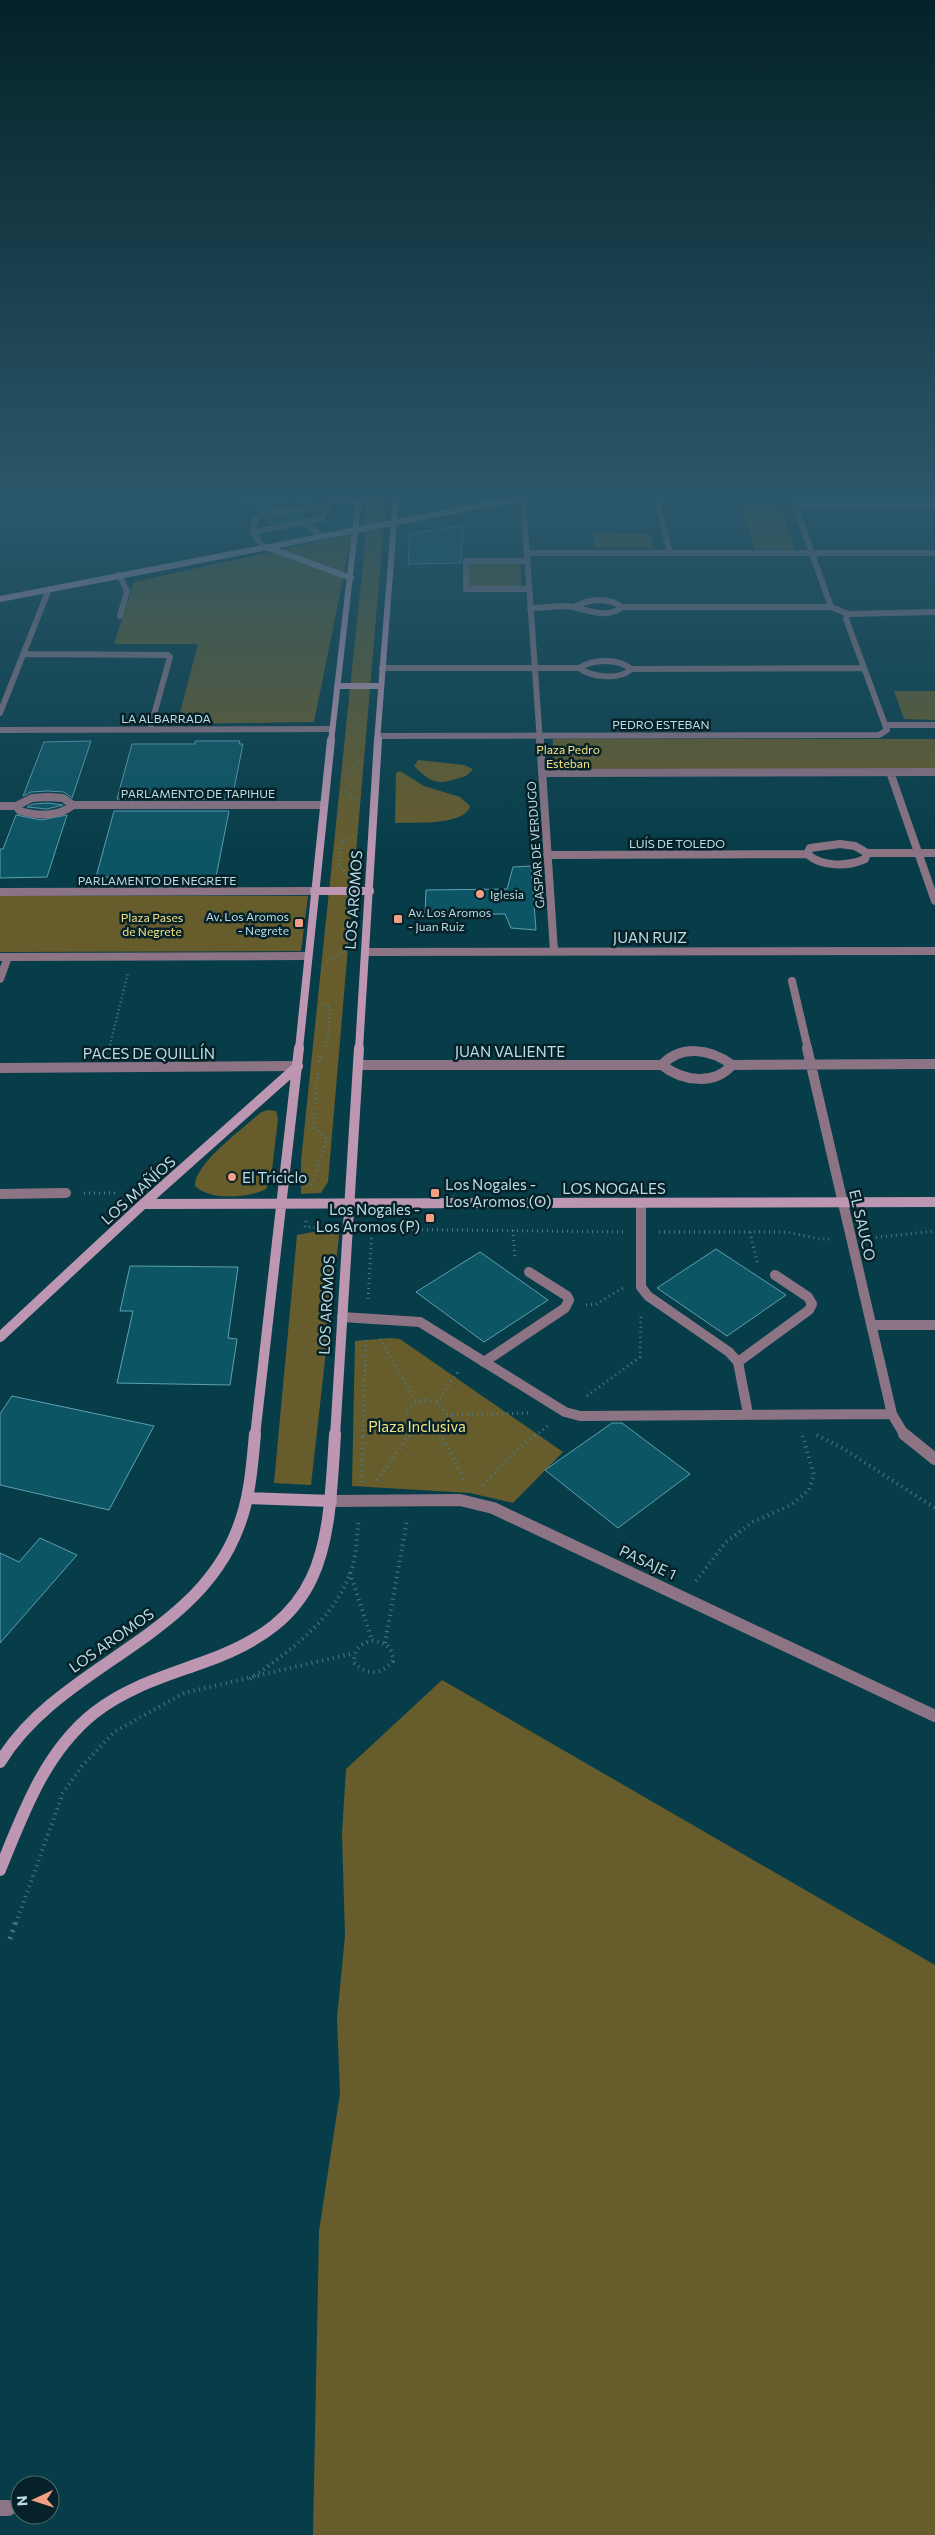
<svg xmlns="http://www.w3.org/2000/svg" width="935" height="2535" viewBox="0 0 935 2535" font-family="Commissioner,sans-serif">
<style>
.green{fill:#675c2c}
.building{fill:#0c5565;stroke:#5f9fb0}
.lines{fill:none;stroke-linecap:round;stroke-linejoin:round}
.path-far4{stroke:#4b7984;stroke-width:2;stroke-dasharray:0.5 2.5;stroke-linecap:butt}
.path-far3{stroke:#4b7984;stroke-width:2.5;stroke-dasharray:1 3;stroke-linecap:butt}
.path-far2{stroke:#4b7984;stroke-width:3;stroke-dasharray:1 4;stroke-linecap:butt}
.path-far1{stroke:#4b7984;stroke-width:4;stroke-dasharray:1 4.5;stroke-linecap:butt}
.path{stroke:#4b7984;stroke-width:5;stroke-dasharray:2 5.5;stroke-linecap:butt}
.lane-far1{stroke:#8d7485;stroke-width:6}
.lane{stroke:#8d7485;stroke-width:10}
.street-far4{stroke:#8d7485;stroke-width:6}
.street-far3{stroke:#8d7485;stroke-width:8}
.street-far2{stroke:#8d7485;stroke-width:10}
.street-far1{stroke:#8d7485;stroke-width:12}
.street{stroke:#8d7485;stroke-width:16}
.secondary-far3{stroke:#bd96b2;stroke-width:6}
.secondary-far2{stroke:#bd96b2;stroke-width:8}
.secondary-far1{stroke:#bd96b2;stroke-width:10}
.secondary{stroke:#bd96b2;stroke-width:12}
.poi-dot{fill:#f39f85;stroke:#062228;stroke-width:2}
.labels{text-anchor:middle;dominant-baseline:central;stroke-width:5;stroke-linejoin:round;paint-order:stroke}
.far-street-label{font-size:12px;fill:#bcdbe4;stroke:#062228}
.far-park-label{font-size:12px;fill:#f5e080;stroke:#062228}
.far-poi-label{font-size:12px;fill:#bcdbe4;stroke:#062228;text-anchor:start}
.street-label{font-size:15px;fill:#bcdbe4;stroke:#062228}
.poi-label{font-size:15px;fill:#bcdbe4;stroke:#062228;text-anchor:start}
.park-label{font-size:15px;fill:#f5e080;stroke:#062228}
</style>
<rect width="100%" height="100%" fill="#073d49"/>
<path class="green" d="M 365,497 L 385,497 L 385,512 L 328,1182 L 321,1193 L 301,1194 L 301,1161 L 365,544 Z
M 741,504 L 779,504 L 795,549 L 754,549 Z
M 594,533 L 650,534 L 653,548 L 595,548 Z
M 352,534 L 314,722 L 177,724 L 198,644 L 114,644 L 134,582 Z
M 520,561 L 522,588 L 468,588 L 467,562 Z
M 894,691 L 935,691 L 935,720 L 904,719 Z
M 553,739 L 935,739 L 935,769 L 552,771 Z
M 418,760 L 464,765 L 473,769 C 467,777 465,776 456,779 C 435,786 430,781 414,766 Z
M 400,771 L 424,786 L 460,797 L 470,806 C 465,826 413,822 395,823 L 396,773 Z
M 0,896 L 308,896 L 301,951 L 0,952 Z
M 267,1110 L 276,1111 L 278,1119 L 271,1178 L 266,1189 C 250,1198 209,1201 195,1186 C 194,1164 244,1128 260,1113 Z
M 340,1227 L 311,1485 L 274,1483 L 297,1235 Z
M 390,1338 L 400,1339 L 563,1452 L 513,1503 L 470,1493 L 352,1486 L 355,1341 Z
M 442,1680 L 935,1965 L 935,2535 L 313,2535 L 319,2231 L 340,2093 L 337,2018 L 345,1936 L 342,1833 L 346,1769 Z"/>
<path class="building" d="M 240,497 L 283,497 L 293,506 L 256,512 Z
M 302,514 L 305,517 L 269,524 L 264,519 Z
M 463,525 L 461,563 L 408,564 L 410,534 Z
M 91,741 L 72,798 L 64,792 L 48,791 L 31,792 L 23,796 L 44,742 Z
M 195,741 L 240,741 L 239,744 L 243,744 L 232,799 L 117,799 L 132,744 L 195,744 Z
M 48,803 L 63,805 L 47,809 L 27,807 L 33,804 Z
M 114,811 L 229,811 L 216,877 L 96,877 Z
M 16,815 L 41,820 L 67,815 L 47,877 L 0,878 L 0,849 L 3,849 Z
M 531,866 L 536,930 L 511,928 L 505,914 L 425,915 L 426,890 L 507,889 L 513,867 Z
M 716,1249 L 786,1295 L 727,1336 L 657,1288 Z
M 480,1252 L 548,1300 L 484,1342 L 416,1292 Z
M 130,1266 L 238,1267 L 228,1338 L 237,1339 L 230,1385 L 117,1383 L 133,1311 L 120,1311 Z
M 12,1396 L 154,1426 L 109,1510 L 0,1485 L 0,1414 Z
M 612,1423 L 622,1423 L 690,1474 L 618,1528 L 545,1470 Z
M 40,1538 L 77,1555 L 0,1643 L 0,1553 L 19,1562 Z"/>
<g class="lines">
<path class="path-far4" d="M 363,632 L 362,650 L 367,655
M 353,720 L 360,730"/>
<path class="path-far3" d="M 346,772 L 357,764 L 357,761
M 345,791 L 357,801
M 347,874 L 339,864 L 341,842 L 355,835
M 327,962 L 347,950
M 321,1003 L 330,1008 L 328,1037 L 324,1049
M 109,1049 L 128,973"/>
<path class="path-far2" d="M 109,1050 L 110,1048
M 319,1062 L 324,1048
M 311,1185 L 327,1139 L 313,1126 L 318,1071
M 84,1193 L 118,1193
M 306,1221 L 305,1227 L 328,1228
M 367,1229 L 623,1232
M 513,1230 L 515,1260
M 659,1232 L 787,1232 L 820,1239 L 832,1239
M 750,1232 L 758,1266
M 871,1238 L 935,1231
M 368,1299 L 372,1229
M 586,1305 L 596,1304 L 623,1288
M 380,1339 L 416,1402
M 587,1396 L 640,1357 L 641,1315
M 426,1400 L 440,1405 L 447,1415 C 441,1435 414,1432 406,1416 C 408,1405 416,1403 426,1400 Z
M 437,1402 L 460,1369
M 447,1415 L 529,1413
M 436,1428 L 440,1436
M 363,1436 L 366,1338
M 409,1436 L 415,1428
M 535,1436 L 550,1424"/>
<path class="path-far1" d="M 440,1434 L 465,1480
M 817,1435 L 842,1448 L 935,1508
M 377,1480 L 410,1434
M 362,1482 L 363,1434
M 483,1485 L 509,1457 L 537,1434
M 350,1573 L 372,1640
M 696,1581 L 726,1542 L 753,1522 L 791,1505 L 809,1490 L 814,1475 L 802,1434
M 372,1640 C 386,1643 392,1646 393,1661 C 380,1675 368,1676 354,1663 C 354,1649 359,1645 372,1640 Z
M 385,1643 L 407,1520
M 250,1679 C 290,1651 332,1621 350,1574 C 357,1557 356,1538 359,1520
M 16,1923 L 63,1793 L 82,1766 L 114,1732 L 184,1693 L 354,1653"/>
<path class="path" d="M 10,1939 L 16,1921"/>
<path class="lane-far1" d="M 297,497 L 310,508
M 332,499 L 359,502
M 301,522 L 321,535
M 252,532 L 256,517 L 260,515 L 328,506
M 263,546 L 252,532 L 321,519 L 332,497
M 527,561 L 466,561 L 466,589 L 529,589
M 119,575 L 127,591 L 120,616"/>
<path class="lane" d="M 484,1362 L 565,1308 L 569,1300 L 567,1296 L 529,1272
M 738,1362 L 809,1310 L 812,1304 L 808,1297 L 775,1275"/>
<path class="street-far4" d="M 523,497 L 540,742
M 656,497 L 670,553
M 792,497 L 831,607
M 794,504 L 935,504
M 527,553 L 935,553
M 574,607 C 588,599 609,597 622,607
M 622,607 L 831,607 L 848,614
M 530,608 C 542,608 554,606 565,606 C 584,607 605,621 622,607
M 848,614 L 935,612
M 24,654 L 168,655 L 170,657 L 150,729
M 382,668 L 579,668 C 592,677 619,681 631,669
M 579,668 C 593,659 618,658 631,669 L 864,668
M 0,713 L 49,589
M 885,725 L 935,725
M 0,730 L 332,729
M 379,736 L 879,735 L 887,730 L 846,619 L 848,614"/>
<path class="street-far3" d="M 540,740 L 554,951
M 890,772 L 935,901
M 542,773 L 935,772
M 0,806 L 16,806 L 32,798 L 48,797 L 63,798 L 73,805
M 16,806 L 20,811 C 37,816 59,817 73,805 L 323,805
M 807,854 L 810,848 L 840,844 L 855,846 L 867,853 L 935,853
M 807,854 C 822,867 847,867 865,859 L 867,853
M 547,855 L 807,854
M 0,892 L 314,891
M 366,952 L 935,951
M 0,957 L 307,956
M 0,979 L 8,957
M 792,981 L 808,1049"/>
<path class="street-far2" d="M 807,1048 L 892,1414 L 905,1436
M 359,1065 L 662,1065 C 682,1081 714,1086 732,1065
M 662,1065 C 681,1044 711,1049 732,1065 L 935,1064
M 0,1068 L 298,1066
M 0,1194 L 66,1193
M 641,1203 L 641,1287 L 648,1296 L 729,1352 L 738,1362 L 748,1414
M 342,1317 L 420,1322 L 565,1412 L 580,1416 L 892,1414
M 872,1325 L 935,1325"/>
<path class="street-far1" d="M 904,1434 L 935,1459
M 331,1501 L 460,1500 L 493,1508 L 935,1716"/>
<path class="street" d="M 0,2508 L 8,2508"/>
<path class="secondary-far3" d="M 266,547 L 351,578
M 0,599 L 526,497
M 337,686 L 381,686
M 331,742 L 359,497
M 377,742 L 396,497"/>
<path class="secondary-far2" d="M 314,891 L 370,891
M 299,1049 L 331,740
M 359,1049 L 378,740"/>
<path class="secondary-far1" d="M 143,1204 L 935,1202
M 0,1337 L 143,1204 L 298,1066
M 255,1436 L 299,1048
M 335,1436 L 359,1048"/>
<path class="secondary" d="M 248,1498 L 331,1501
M 0,1762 C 60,1664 196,1640 238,1528 C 250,1498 252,1466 255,1434
M 0,1870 C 23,1813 45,1752 94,1713 C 127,1687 166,1676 204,1662 C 327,1619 328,1550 335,1434"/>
</g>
<linearGradient id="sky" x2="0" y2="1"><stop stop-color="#042228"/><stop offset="0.58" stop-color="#2b576a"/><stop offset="1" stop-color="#2b576a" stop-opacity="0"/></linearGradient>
<rect width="935" height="852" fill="url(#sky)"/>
<g class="poi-dot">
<circle cx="480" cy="894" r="5"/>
<rect x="393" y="914" width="10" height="10" rx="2.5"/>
<rect x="294" y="918" width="10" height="10" rx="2.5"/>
<circle cx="232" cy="1177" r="5"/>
<rect x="430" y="1188" width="10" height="10" rx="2.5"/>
<rect x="425" y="1213" width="10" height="10" rx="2.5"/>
</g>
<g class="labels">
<g class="far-street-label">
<text x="166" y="718">LA ALBARRADA</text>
<text x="661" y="724">PEDRO ESTEBAN</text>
<text x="198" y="793">PARLAMENTO DE TAPIHUE</text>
<text x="677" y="843">LUÍS DE TOLEDO</text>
<text transform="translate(535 845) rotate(-94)">GASPAR DE VERDUGO</text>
<text x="157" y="880">PARLAMENTO DE NEGRETE</text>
</g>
<g class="far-park-label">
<text x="568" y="749">Plaza Pedro<tspan x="568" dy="14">Esteban</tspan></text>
<text x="152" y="917">Plaza Pases<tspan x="152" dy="14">de Negrete</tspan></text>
</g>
<g class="far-poi-label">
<text x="490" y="894">Iglesia</text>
<text x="408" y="912">Av. Los Aromos<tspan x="408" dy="14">- Juan Ruiz</tspan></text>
<text x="289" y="916" text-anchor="end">Av. Los Aromos<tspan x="289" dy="14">- Negrete</tspan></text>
</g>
<g class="street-label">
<text transform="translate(353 900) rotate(-86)">LOS AROMOS</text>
<text x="650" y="937">JUAN RUIZ</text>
<text x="510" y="1051">JUAN VALIENTE</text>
<text x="149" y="1053">PACES DE QUILLÍN</text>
<text x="614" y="1188">LOS NOGALES</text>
<text transform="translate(138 1190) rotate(-42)">LOS MAÑÍOS</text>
<text transform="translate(863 1225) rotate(77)">EL SAUCO</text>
<text transform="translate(326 1305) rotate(-87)">LOS AROMOS</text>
<text transform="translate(648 1562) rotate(25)">PASAJE 1</text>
<text transform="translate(111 1640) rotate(-35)">LOS AROMOS</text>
</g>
<g class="poi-label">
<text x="242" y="1177">El Triciclo</text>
<text x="445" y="1184">Los Nogales -<tspan x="445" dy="17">Los Aromos (O)</tspan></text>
<text x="420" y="1209" text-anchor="end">Los Nogales -<tspan x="420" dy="17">Los Aromos (P)</tspan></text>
</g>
<g class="park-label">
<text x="417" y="1426">Plaza Inclusiva</text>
</g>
</g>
<g transform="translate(35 2500) rotate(266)"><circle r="24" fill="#062228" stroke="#4f6c73"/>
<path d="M0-4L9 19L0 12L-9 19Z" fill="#f39f85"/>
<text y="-8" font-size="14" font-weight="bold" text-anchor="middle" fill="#bcdbe4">N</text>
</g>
</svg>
